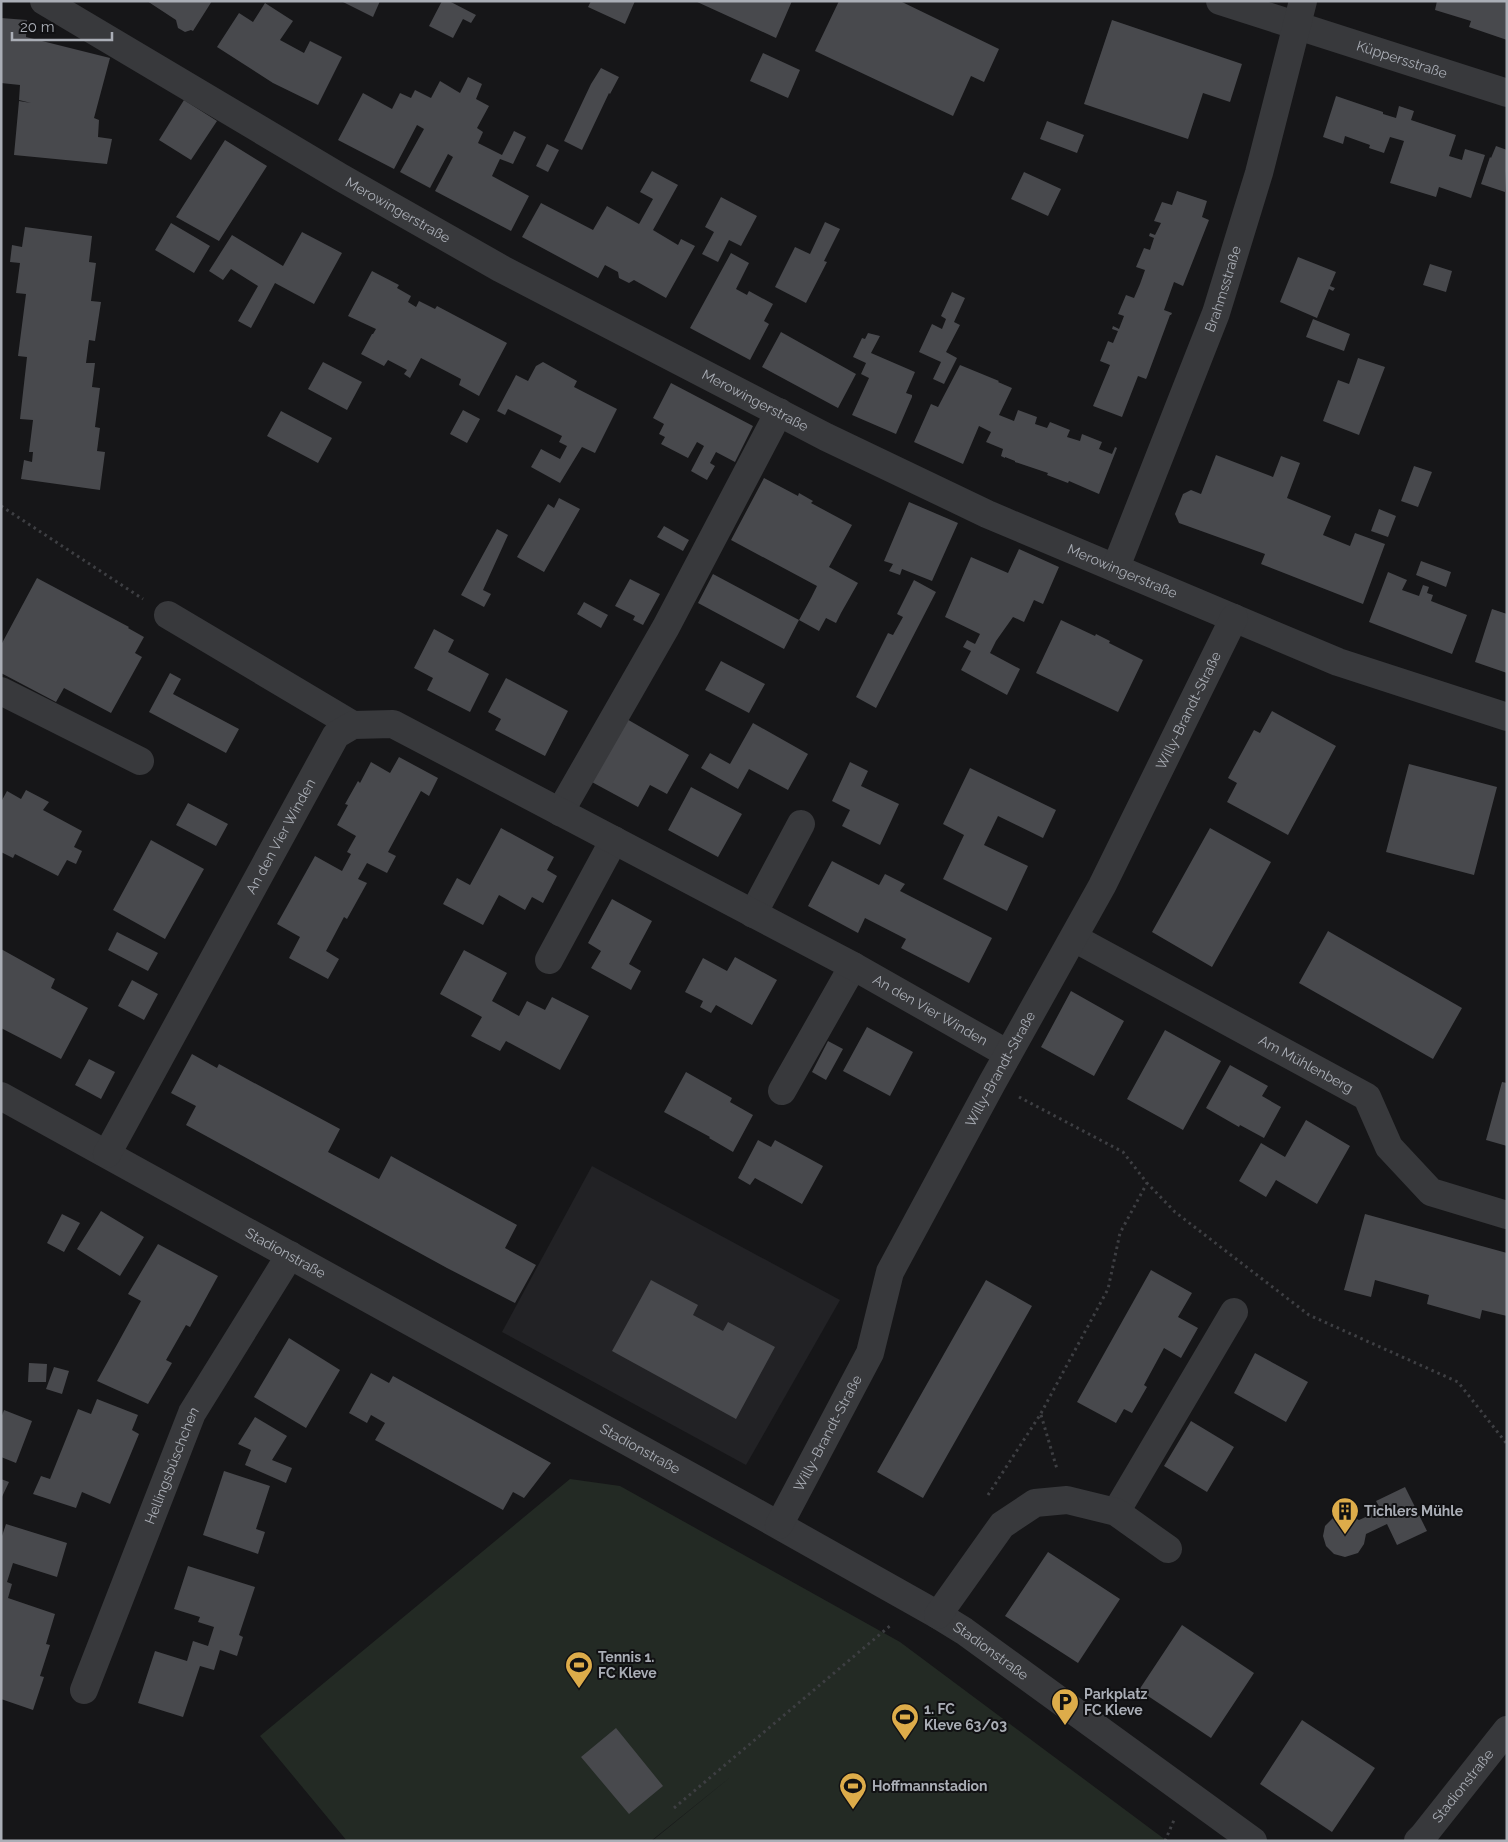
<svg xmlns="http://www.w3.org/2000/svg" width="1508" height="1842" viewBox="0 0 1508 1842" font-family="Raleway,sans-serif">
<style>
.built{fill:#222225}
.green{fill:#232a24}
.building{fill:#48494d}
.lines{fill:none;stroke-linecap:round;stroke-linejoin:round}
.path{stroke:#3e3f43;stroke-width:3;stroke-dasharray:2.5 4;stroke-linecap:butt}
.minor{stroke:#38393c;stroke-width:28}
.labels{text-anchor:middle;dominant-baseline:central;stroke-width:4;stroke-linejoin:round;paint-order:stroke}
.street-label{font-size:14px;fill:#aaaeb6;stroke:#111113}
.poi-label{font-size:14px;font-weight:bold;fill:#aaaeb6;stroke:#111113;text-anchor:start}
</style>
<rect width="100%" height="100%" fill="#161618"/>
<path class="built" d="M 592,1166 L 840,1300 L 746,1465 L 502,1332 Z"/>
<path class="green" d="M 570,1479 L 620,1486 L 900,1642 L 1167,1841 L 652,1841 L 733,1775 L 651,1841 L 347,1841 L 260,1736 Z"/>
<path class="building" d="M 147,1 L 212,1 L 193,31 L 191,30 L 185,32 L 178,28 L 176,20 Z
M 341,1 L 380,1 L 373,17 Z
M 442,1 L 449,1 L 476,15 L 471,23 L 463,19 L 453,38 L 429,26 Z
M 591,1 L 635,1 L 625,24 L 588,7 Z
M 695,1 L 792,1 L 776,38 Z
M 839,1 L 900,1 L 999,49 L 984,82 L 971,76 L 953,116 L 815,51 Z
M 1437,1 L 1507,1 L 1507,40 L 1469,27 L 1471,21 L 1435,10 Z
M 265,3 L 293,21 L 280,40 L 304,53 L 310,41 L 342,57 L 318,105 L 273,83 L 217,47 L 239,13 L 253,22 Z
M 1,18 L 27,20 L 26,37 L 110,58 L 94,118 L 99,120 L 98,137 L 112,139 L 107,164 L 14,155 L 19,101 L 31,103 L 19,100 L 20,85 L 1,83 Z
M 1112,20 L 1242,64 L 1230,102 L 1203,93 L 1188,139 L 1084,104 Z
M 763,53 L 800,70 L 788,98 L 750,81 Z
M 601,68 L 619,77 L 610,94 L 609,93 L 582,150 L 564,141 L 591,84 Z
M 468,77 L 482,84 L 476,99 L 489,106 L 477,128 L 483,132 L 478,143 L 502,155 L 514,131 L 526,137 L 513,164 L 500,159 L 492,176 L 529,196 L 511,231 L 435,191 L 453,157 L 448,154 L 430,188 L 400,172 L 424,129 L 417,125 L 394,169 L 338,140 L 363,93 L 392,109 L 400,93 L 411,98 L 415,90 L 431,98 L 440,81 L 460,93 Z
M 1336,96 L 1383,112 L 1383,114 L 1396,118 L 1399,106 L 1414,111 L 1411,120 L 1456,135 L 1449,156 L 1462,160 L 1465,149 L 1485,155 L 1471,198 L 1439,187 L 1436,197 L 1390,183 L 1404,141 L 1390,137 L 1384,153 L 1369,148 L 1370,145 L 1345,136 L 1343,144 L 1323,137 Z
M 184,100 L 217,121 L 191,160 L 159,140 Z
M 1047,121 L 1084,135 L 1077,153 L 1040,139 Z
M 225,140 L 267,166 L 219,241 L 176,217 Z
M 547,144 L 559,150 L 548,172 L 536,166 Z
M 1496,146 L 1507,150 L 1505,192 L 1481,184 L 1490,157 L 1491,158 Z
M 652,171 L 678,185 L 653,230 L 678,245 L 681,239 L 695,246 L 666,298 L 634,280 L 629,283 L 619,278 L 618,272 L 605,265 L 598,278 L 522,237 L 541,203 L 593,230 L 607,206 L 639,224 L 653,199 L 640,192 Z
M 1024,172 L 1061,189 L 1048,216 L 1011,199 Z
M 1177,191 L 1207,201 L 1202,217 L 1209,220 L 1183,286 L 1174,282 L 1164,310 L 1172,313 L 1171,315 L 1170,315 L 1147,377 L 1146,379 L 1138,376 L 1122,417 L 1093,406 L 1110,365 L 1100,361 L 1108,341 L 1113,343 L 1118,331 L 1112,329 L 1113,326 L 1119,329 L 1124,316 L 1118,314 L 1126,295 L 1134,298 L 1140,284 L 1145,270 L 1136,267 L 1144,248 L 1150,250 L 1154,238 L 1149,236 L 1150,233 L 1155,235 L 1161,223 L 1154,221 L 1162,202 L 1172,205 Z
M 721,197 L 757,216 L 741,246 L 729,240 L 718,262 L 702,254 L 714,232 L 705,227 Z
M 825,222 L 840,229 L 824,261 L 827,262 L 806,303 L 775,287 L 795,247 L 810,254 Z
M 171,223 L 210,246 L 194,273 L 155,250 Z
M 25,227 L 92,236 L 89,262 L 96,263 L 91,301 L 101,302 L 95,341 L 89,340 L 86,363 L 95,363 L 92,387 L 100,388 L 95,427 L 100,428 L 97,451 L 105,452 L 100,490 L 21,479 L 24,460 L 32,462 L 33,452 L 29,452 L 33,420 L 20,419 L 27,357 L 18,356 L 26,294 L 16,293 L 20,263 L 10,262 L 12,245 L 22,247 Z
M 302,232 L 342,253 L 314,304 L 275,283 L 251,328 L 238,321 L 258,286 L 231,269 L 223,280 L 209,271 L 232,235 L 283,266 Z
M 731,253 L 749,263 L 736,289 L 747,295 L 749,291 L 773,304 L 764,321 L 769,324 L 750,360 L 690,328 Z
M 1298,257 L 1336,272 L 1330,286 L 1335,288 L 1333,291 L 1329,289 L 1317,318 L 1280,302 Z
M 1430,264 L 1452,271 L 1446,292 L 1423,285 Z
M 372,271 L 399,285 L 397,288 L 411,296 L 408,302 L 416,307 L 419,301 L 435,309 L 437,306 L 507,343 L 479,396 L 459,385 L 461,379 L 421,358 L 410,378 L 404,374 L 407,370 L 388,360 L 384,366 L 361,354 L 372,334 L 373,334 L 376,329 L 348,316 Z
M 952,292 L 965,298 L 954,322 L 960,325 L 946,352 L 957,358 L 944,384 L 933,379 L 941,362 L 919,352 L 932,324 L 942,329 L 946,319 L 941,316 Z
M 1313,319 L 1350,334 L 1344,351 L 1306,337 Z
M 781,332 L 856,374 L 838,408 L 762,367 Z
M 868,333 L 880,336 L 871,353 L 915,372 L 906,393 L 912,395 L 912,397 L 896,434 L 852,415 L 869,378 L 861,374 L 866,363 L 853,357 L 862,338 L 865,339 Z
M 1358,358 L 1385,367 L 1359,435 L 1323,421 L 1338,380 L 1349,384 Z
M 323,362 L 362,382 L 347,410 L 308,389 Z
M 543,362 L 577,381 L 574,387 L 617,409 L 595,453 L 582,447 L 560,483 L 531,467 L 541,449 L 560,459 L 567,446 L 559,442 L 562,436 L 508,409 L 505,415 L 497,411 L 516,375 L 528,381 L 536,366 Z
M 960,365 L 999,381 L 998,382 L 1012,388 L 999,415 L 1014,421 L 1018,410 L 1037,417 L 1035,424 L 1047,428 L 1050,422 L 1070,430 L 1067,437 L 1080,441 L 1082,434 L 1102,442 L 1099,449 L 1112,454 L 1115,447 L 1117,448 L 1099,494 L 1069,481 L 1068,483 L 1047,475 L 1048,473 L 1015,462 L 1015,461 L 1005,457 L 1005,458 L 1001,456 L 1003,449 L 986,442 L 991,432 L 979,426 L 963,464 L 914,442 L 931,404 L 938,407 Z
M 671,383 L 753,426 L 735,462 L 716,452 L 710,463 L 715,466 L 707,480 L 691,471 L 704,446 L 697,442 L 688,458 L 661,444 L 665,437 L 659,434 L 664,424 L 653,418 Z
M 463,410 L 480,419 L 467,443 L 450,434 Z
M 281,411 L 332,438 L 318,463 L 267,436 Z
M 1216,455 L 1273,477 L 1281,456 L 1300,463 L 1287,498 L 1331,516 L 1323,535 L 1350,546 L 1355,533 L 1385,544 L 1363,604 L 1261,564 L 1265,554 L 1179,523 L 1175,514 L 1183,494 L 1191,490 L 1201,494 Z
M 1414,466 L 1432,472 L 1418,507 L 1401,501 Z
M 764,478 L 798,496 L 799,493 L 813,501 L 811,503 L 852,525 L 829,567 L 858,583 L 841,613 L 836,623 L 826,618 L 819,631 L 799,620 L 784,649 L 698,603 L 713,574 L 799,620 L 811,598 L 817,586 L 731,540 Z
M 559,498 L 580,509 L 544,572 L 517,557 L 548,504 L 554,508 Z
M 909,502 L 958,523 L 932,581 L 902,569 L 900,575 L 889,571 L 893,564 L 884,561 Z
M 1379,509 L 1396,516 L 1388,537 L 1371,531 Z
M 664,526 L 689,540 L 683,551 L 657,537 Z
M 497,529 L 508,535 L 483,590 L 491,594 L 484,607 L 461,595 Z
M 1019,549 L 1059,567 L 1043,604 L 1034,600 L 1024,622 L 1013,617 L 996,641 L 990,653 L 1020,669 L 1007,695 L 961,670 L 971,651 L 963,647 L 967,640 L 975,644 L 980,634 L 945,617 L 971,557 L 1008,573 Z
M 1421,561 L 1451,572 L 1446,587 L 1416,575 Z
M 1388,572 L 1407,580 L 1402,590 L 1419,596 L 1423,585 L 1429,587 L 1427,593 L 1433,595 L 1431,601 L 1467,615 L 1452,654 L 1369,622 Z
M 37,578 L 129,627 L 128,628 L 144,637 L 135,653 L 142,657 L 111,713 L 64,688 L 56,702 L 1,673 L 1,645 Z
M 630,579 L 660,594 L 643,625 L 633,620 L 635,616 L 615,606 Z
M 914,580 L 936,592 L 876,708 L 856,697 L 888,633 L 893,635 L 903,617 L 897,614 Z
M 584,602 L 608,615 L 601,628 L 577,614 Z
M 1492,609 L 1507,614 L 1507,673 L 1475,662 Z
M 1061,620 L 1095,636 L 1096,634 L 1110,641 L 1109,643 L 1143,660 L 1118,712 L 1036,673 Z
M 434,629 L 454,640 L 448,652 L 489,674 L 470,712 L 427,690 L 433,678 L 414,668 Z
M 721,661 L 765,684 L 749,713 L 705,690 Z
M 170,673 L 181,679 L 173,694 L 239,729 L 226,753 L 149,712 Z
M 506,678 L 568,711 L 545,756 L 495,730 L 501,719 L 488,712 Z
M 1272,711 L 1336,746 L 1288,835 L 1227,802 L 1237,783 L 1228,778 L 1254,730 L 1260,733 Z
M 625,718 L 689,755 L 667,794 L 650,785 L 638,807 L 590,781 Z
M 753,723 L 808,754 L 788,790 L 749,769 L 738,789 L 701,768 L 710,753 L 730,764 Z
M 399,757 L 438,778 L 429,796 L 421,791 L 388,852 L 396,856 L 387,873 L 367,863 L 358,879 L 367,883 L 347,919 L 344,917 L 326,951 L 339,959 L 328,979 L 289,958 L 300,937 L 277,924 L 315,856 L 342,871 L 351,854 L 347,852 L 356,836 L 337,825 L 348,805 L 345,804 L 358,781 L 360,783 L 371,762 L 390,773 Z
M 850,762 L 868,771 L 861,786 L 899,804 L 880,845 L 842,826 L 850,810 L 832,801 Z
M 1409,764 L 1497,787 L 1474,875 L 1386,852 Z
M 970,768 L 1056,810 L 1043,838 L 998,816 L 984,845 L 1028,866 L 1007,911 L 943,879 L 964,835 L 943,824 Z
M 691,787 L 742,814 L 718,857 L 668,830 Z
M 26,790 L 49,802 L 43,810 L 82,831 L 74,847 L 82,851 L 76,864 L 67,860 L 58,876 L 15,854 L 13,858 L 1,852 L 1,802 L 7,791 L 21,799 Z
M 188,803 L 228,824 L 216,846 L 176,825 Z
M 501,828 L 554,857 L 547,870 L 557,876 L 543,903 L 532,897 L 525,910 L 499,895 L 483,925 L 443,904 L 457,878 L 470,885 Z
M 1210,828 L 1271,862 L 1212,967 L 1152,932 Z
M 151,840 L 204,869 L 165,939 L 113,910 Z
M 832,861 L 879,885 L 885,874 L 905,884 L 900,891 L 992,938 L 969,983 L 901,948 L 906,939 L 865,918 L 858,933 L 808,906 Z
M 612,899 L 652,921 L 629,964 L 641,971 L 631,990 L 591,968 L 601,951 L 588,943 Z
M 1328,931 L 1462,1008 L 1433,1059 L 1299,983 Z
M 117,932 L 158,953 L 148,971 L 108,950 Z
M 1,949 L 55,979 L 51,988 L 88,1008 L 61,1059 L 1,1028 Z
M 464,950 L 507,973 L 492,1001 L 519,1016 L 527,1001 L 545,1010 L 552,997 L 589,1016 L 560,1070 L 506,1041 L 500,1051 L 471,1036 L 482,1017 L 440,994 Z
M 735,957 L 777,980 L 752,1025 L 716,1005 L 711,1013 L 700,1007 L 703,1001 L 685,992 L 703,958 L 727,971 Z
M 132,980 L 158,994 L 144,1020 L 118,1006 Z
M 1071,991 L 1124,1021 L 1094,1076 L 1041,1047 Z
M 867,1027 L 913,1052 L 890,1096 L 843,1071 Z
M 1165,1030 L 1221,1061 L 1183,1130 L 1127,1099 Z
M 828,1041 L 843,1049 L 826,1080 L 812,1072 Z
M 192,1054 L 217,1068 L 219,1064 L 340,1129 L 328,1152 L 379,1179 L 391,1156 L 517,1225 L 505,1248 L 536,1265 L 515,1303 L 447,1268 L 186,1125 L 196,1106 L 171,1093 Z
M 89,1059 L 115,1072 L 101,1099 L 75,1085 Z
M 1230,1065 L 1268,1086 L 1262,1096 L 1281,1107 L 1264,1138 L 1240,1125 L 1239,1127 L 1206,1108 Z
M 686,1072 L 732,1098 L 730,1102 L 753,1115 L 733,1152 L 709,1138 L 710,1137 L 664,1112 Z
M 1502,1082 L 1507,1083 L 1507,1146 L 1486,1140 Z
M 1306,1120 L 1350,1146 L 1317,1204 L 1276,1180 L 1266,1197 L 1239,1181 L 1261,1143 L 1285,1157 Z
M 758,1140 L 771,1147 L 775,1140 L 823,1166 L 802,1204 L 755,1178 L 750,1185 L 738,1178 Z
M 101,1211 L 144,1237 L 120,1276 L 77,1249 Z
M 62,1214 L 80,1223 L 64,1252 L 47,1243 Z
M 1365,1214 L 1507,1253 L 1507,1316 L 1482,1310 L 1480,1319 L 1427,1304 L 1429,1295 L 1375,1280 L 1371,1297 L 1344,1290 Z
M 158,1244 L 218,1276 L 190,1327 L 186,1325 L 166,1360 L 172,1363 L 148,1404 L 97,1381 L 141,1301 L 128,1294 Z
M 1151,1270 L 1192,1293 L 1178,1317 L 1198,1328 L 1181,1358 L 1164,1348 L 1144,1385 L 1147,1387 L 1132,1413 L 1124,1409 L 1116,1423 L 1077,1402 Z
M 651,1280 L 698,1305 L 693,1315 L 723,1331 L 728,1322 L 775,1347 L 736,1419 L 612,1351 Z
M 986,1280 L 1032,1306 L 923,1498 L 877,1472 Z
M 289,1338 L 340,1370 L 306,1428 L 254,1397 Z
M 1255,1353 L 1308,1382 L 1286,1422 L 1234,1393 Z
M 29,1363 L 47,1364 L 46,1382 L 28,1382 Z
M 54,1367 L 69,1371 L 62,1394 L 46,1389 Z
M 371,1373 L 389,1383 L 393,1376 L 551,1463 L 524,1498 L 513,1492 L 503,1510 L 375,1440 L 385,1423 L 371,1415 L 367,1423 L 349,1413 Z
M 97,1399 L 138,1415 L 132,1430 L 139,1434 L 110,1504 L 82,1492 L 76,1508 L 33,1494 L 41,1476 L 50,1479 L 78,1409 L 91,1414 Z
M 4,1410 L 32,1421 L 16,1463 L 1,1457 L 1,1418 Z
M 255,1417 L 287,1436 L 272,1460 L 292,1468 L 286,1483 L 245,1465 L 251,1450 L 238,1444 Z
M 1191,1421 L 1234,1447 L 1207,1492 L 1164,1466 Z
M 224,1471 L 270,1486 L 256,1529 L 265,1532 L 258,1554 L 203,1535 Z
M 1,1479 L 9,1482 L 1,1499 Z
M 1405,1487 L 1427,1531 L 1397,1545 L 1387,1524 L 1366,1534 L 1364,1544 L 1358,1553 L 1345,1557 L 1334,1554 L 1326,1546 L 1323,1536 L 1325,1526 L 1333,1518 L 1342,1514 L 1349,1515 L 1359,1520 L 1381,1510 L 1376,1501 Z
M 6,1524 L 67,1543 L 57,1577 L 13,1563 L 7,1582 L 12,1584 L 8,1598 L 55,1614 L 46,1644 L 50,1645 L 40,1676 L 44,1677 L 33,1710 L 1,1699 L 1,1539 Z
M 1048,1552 L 1120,1599 L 1078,1663 L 1005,1616 Z
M 188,1566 L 255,1587 L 239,1635 L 243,1637 L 237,1656 L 220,1650 L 214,1670 L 200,1666 L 183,1717 L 138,1703 L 155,1651 L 187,1661 L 193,1641 L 208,1646 L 214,1627 L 198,1622 L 200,1617 L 174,1609 Z
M 1182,1625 L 1254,1673 L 1211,1738 L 1139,1690 Z
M 1302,1720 L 1375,1768 L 1332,1832 L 1260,1784 Z
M 616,1728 L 663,1786 L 629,1814 L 581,1757 Z"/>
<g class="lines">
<path class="path" d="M 1,506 L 143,599
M 1019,1097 L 1123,1152 L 1147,1183 L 1175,1212 L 1309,1315 L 1458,1382 L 1507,1444
M 1041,1415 L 1057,1469
M 988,1495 L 1040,1415 L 1108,1289 L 1120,1233 L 1147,1183
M 674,1808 L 891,1625
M 1165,1841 L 1174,1820"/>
<g class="minor">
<path id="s1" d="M 44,1 L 340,177 L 500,268 L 826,437 L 987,514 L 1338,662 L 1507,717"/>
<path id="s2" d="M 1220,1 L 1507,93"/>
<path id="s3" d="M 1116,567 L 1216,313 L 1259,173 L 1303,1"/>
<path d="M 168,615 L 353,725"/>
<path d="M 1,691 L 140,761"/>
<path d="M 560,812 L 666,627 L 779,412"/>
<path d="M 753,914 L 801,824"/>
<path id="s4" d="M 1074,938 L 1367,1097 L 1389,1147 L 1431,1192 L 1507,1215"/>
<path d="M 549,960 L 614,840"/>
<path d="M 782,1091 L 853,966"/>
<path id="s5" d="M 1,1096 L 748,1508 L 938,1615 L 964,1631 L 1253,1841"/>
<path id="s6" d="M 107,1154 L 336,735 L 353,725 L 393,724 L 853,966 L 1008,1054"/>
<path d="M 1116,1512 L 1234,1312"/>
<path id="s7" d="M 779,1525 L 870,1353 L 890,1272 L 992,1083 L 1102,886 L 1234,618"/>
<path d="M 938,1615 L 1002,1525 L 1035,1503 L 1067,1500 L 1116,1512 L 1168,1549"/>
<path id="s8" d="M 84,1690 L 192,1413 L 290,1255"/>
<path id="s9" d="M 1418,1841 L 1423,1836 L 1507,1730"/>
</g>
</g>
<defs>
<g id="building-pin" transform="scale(1.4375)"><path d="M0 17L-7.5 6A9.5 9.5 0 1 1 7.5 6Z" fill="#ddac4a" stroke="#111113"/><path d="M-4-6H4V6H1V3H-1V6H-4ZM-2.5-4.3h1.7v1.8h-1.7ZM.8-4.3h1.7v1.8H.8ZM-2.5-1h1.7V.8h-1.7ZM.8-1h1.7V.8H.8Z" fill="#111"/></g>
<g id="stadium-pin" transform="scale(1.4375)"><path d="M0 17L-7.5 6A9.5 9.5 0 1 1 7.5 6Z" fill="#ddac4a" stroke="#111113"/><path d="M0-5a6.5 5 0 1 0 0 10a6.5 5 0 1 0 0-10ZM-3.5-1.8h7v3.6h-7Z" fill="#111"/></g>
<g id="parking-pin" transform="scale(1.4375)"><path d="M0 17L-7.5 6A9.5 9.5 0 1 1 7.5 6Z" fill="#ddac4a" stroke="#111113"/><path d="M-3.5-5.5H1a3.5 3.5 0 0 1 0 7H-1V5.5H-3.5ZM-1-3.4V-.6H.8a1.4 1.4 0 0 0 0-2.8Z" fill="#111"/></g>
</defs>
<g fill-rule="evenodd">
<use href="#building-pin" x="1345" y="1511"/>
<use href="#stadium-pin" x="579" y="1665"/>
<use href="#parking-pin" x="1065" y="1702"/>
<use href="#stadium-pin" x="905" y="1717"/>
<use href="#stadium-pin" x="853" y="1786"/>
</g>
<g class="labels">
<g class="street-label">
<text stroke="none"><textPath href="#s2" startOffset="191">Küppersstraße</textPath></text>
<text stroke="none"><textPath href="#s1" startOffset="411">Merowingerstraße</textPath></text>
<text stroke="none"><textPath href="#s3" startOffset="298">Brahmsstraße</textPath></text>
<text stroke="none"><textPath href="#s1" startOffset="816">Merowingerstraße</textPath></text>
<text stroke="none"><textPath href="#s1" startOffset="1221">Merowingerstraße</textPath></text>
<text stroke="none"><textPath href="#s7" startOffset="914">Willy-Brandt-Straße</textPath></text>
<text stroke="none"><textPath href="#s6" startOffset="362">An den Vier Winden</textPath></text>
<text stroke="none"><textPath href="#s6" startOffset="1146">An den Vier Winden</textPath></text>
<text stroke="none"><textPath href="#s4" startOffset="264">Am Mühlenberg</textPath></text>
<text stroke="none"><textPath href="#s7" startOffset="509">Willy-Brandt-Straße</textPath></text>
<text stroke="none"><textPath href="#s5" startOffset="325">Stadionstraße</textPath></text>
<text stroke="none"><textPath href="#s7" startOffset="104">Willy-Brandt-Straße</textPath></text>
<text stroke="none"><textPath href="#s5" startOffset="730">Stadionstraße</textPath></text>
<text stroke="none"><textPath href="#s8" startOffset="241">Hellingsbüschchen</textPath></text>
<text stroke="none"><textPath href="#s5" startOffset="1135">Stadionstraße</textPath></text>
<text stroke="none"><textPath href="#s9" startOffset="71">Stadionstraße</textPath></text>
</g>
<g class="poi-label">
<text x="1364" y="1511">Tichlers Mühle</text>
<text x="598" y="1657">Tennis 1.<tspan x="598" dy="16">FC Kleve</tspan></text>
<text x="1084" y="1694">Parkplatz<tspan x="1084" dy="16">FC Kleve</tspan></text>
<text x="924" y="1709">1. FC<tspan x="924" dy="16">Kleve 63/03</tspan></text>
<text x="872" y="1786">Hoffmannstadion</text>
</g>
</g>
<rect width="1508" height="1842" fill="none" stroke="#aaaeb6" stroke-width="5"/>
<path d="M12 32v8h100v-8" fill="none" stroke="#aaaeb6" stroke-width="2.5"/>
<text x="20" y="32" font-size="15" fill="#aaaeb6" stroke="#111113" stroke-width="4" paint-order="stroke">20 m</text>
</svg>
